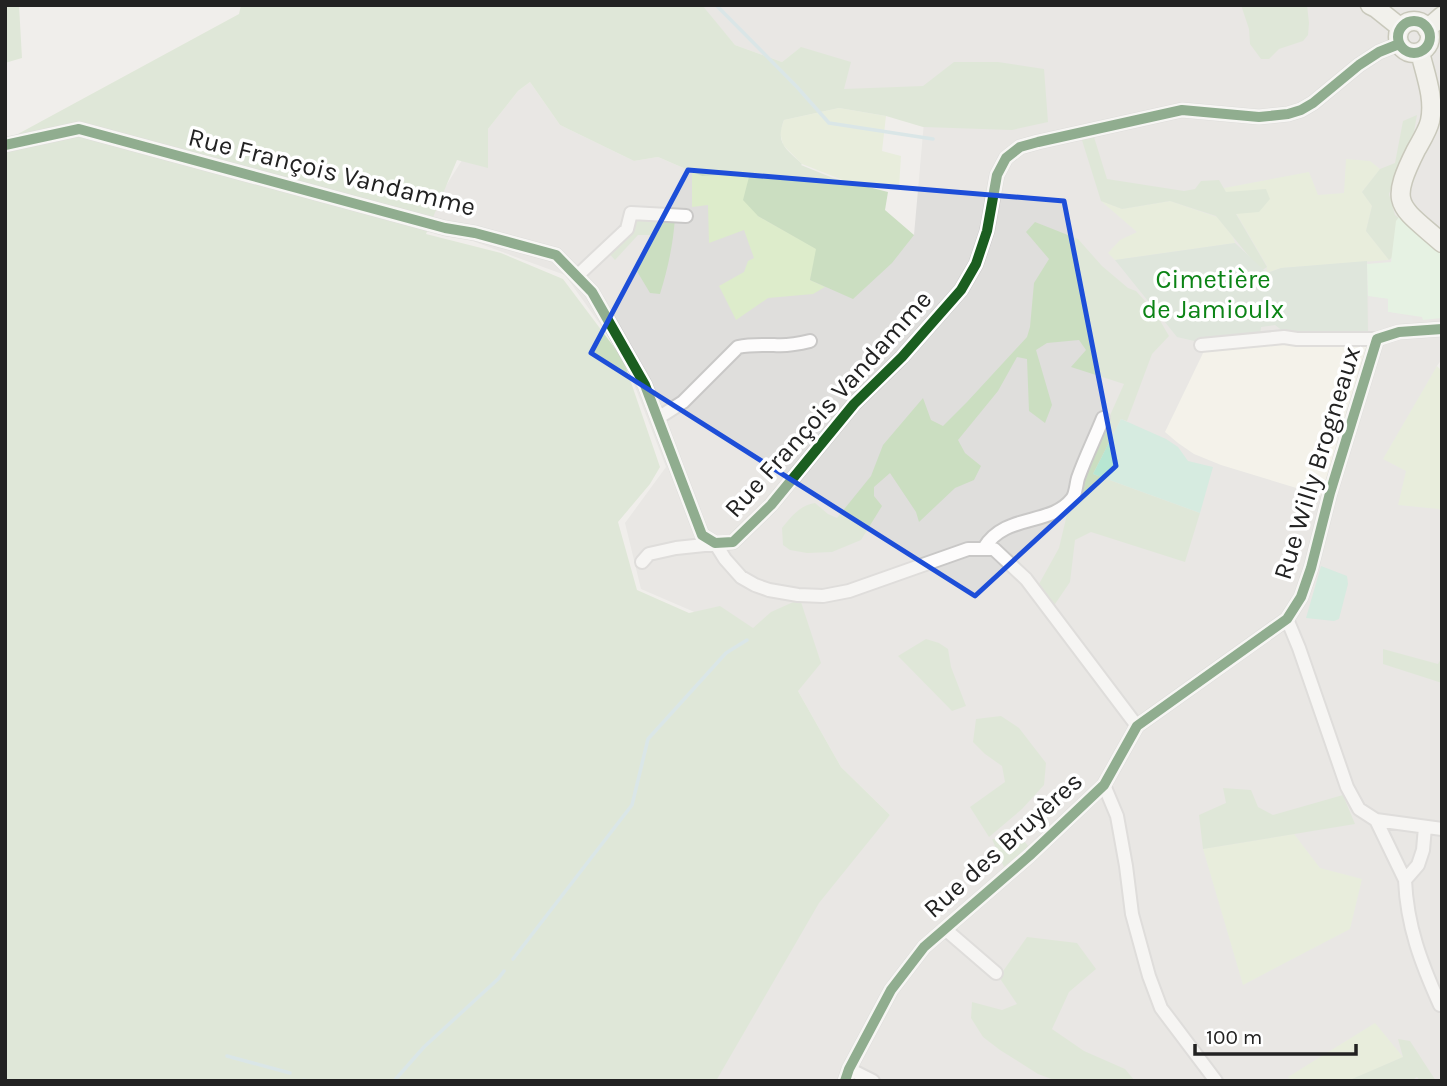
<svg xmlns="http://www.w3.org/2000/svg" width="1447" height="1086" viewBox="0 0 1447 1086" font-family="Karla,sans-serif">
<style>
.residential{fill:#dfdedc}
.education{fill:#f8f7e8}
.grass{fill:#ddeccb}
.forest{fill:#cbdec1}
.cemetery{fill:#cadbca}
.park{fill:#daf5da}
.pitch{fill:#b7e6d2}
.parking{fill:#e0dfde}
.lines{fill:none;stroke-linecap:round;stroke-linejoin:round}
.stream{stroke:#bfdbe3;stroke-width:3.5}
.street-casing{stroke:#c9c8c7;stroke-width:16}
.secondary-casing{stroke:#999a82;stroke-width:21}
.street{stroke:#fdfcfc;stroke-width:12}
.secondary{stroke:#f4f4ed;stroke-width:18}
.cycleway-casing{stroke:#fff;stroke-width:15}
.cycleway{stroke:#1b5e20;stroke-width:10}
.marked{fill:none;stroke:#1d4ed8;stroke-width:5;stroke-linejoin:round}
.labels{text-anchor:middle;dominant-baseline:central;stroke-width:7;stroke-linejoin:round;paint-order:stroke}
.street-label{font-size:26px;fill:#222;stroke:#fff}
.park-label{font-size:26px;fill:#0c8416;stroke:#fff}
</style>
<rect width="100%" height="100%" fill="#f0eeeb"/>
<path class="residential" d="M 700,5 L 1442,5 L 1442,359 L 1437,366 L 1406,470 L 1442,512 L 1442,1081 L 703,1081 L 830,879 L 890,815 L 841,767 L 798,691 L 787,652 L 641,589 L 625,523 L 666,467 L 624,358 L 565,275 L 423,223 L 467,152 L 488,129 L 518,91 L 530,82 L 560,125 L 634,161 L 658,157 L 702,176 L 914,235 L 927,88 L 836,108 L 800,48 L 782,62 L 735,45 Z"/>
<path class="education" d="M 1355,342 L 1371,344 L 1326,497 L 1221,465 L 1194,454 L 1178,443 L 1165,432 L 1205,349 L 1262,344 Z"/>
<path class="grass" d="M 839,108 L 886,116 L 882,151 L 901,156 L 899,188 L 858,186 L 802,164 L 783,145 L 780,132 L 784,120 Z
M 1346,159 L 1370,161 L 1380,169 L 1362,192 L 1372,206 L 1366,231 L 1389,260 L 1281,268 L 1266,273 L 1267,266 L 1236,213 L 1224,188 L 1309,172 L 1318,195 L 1344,193 Z
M 692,171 L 702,176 L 744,174 L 750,172 L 758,216 L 817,249 L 810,280 L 825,287 L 813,294 L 768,298 L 736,320 L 719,286 L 744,272 L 748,261 L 754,258 L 744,230 L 709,243 L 708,205 L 692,207 Z
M 1101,201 L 1122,209 L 1170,201 L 1217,217 L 1233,237 L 1235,243 L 1115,260 L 1108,253 L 1120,240 L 1137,232 Z
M 1437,366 L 1442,371 L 1442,512 L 1439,509 L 1398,505 L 1406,471 L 1383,459 Z
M 1294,834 L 1320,868 L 1362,879 L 1350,929 L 1243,985 L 1203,849 Z
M 1375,1023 L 1403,1057 L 1353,1079 L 1353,1081 L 1292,1081 L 1288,1077 Z"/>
<path class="forest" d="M 5,5 L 19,5 L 22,58 L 5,63 Z
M 241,5 L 702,5 L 735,45 L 782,62 L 801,47 L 851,62 L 844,89 L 923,86 L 954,62 L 998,62 L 1044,69 L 1048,122 L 1012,130 L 923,127 L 886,116 L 839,108 L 784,120 C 775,144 786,148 802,164 L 801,165 L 833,178 L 888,192 L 885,210 L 914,235 L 892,263 L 853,299 L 810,280 L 816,249 L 758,216 L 743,200 L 750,173 L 744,174 L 702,176 L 658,157 L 634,161 L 560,125 L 530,82 L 518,91 L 488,129 L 488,168 L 457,160 L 426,234 L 501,253 L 563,279 L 623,359 L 660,467 L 650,484 L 618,522 L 637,590 L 689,613 L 720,606 L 753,628 L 771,612 L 800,599 L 821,663 L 798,691 L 841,767 L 890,815 L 819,903 L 716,1081 L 5,1081 L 5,141 L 239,14 Z
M 1241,5 L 1307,5 L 1309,23 L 1308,35 L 1303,41 L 1279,49 L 1269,59 L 1261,59 L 1250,44 L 1249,29 Z
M 1417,115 L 1413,137 L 1405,152 L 1389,194 L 1395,215 L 1442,252 L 1409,242 L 1389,260 L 1366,231 L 1372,206 L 1362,192 L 1380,169 L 1395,163 L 1403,121 Z
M 1081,137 L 1094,137 L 1107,179 L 1184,191 L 1195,189 L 1201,181 L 1219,180 L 1226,192 L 1266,189 L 1270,199 L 1259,212 L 1236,214 L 1267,267 L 1261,271 L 1216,216 L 1170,201 L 1122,209 L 1101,201 Z
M 640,216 L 675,218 C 673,245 668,268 660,294 L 650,293 L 635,268 L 636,261 L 646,253 L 650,235 L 638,235 L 615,260 L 606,250 Z
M 1035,222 L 1078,239 L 1102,266 L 1128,288 L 1136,291 L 1155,312 L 1169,336 L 1152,354 L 1127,421 L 1121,419 L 1093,474 L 1200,513 L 1185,562 L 1091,532 L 1075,540 L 1070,582 L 1053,607 L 1039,584 L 1059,548 L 1068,510 L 1124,384 L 1071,367 L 1086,350 L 1079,340 L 1047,343 L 1036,350 L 1052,405 L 1045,423 L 1029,411 L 1027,359 L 1017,357 L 998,391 L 958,440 L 965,453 L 981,466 L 974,480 L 955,488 L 919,522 L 916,512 L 890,473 L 874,487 L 874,496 L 882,506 L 861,540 L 832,552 L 807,553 L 790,550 L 783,545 L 782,528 C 791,517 800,505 815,503 L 828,514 L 837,518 L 871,476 L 883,445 L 923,398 L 931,420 L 943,426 L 967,402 L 1027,337 L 1030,327 L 1034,283 L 1049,259 L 1026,232 Z
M 926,639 L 939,643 L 948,649 L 951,667 L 966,706 L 952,711 L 898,656 Z
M 1383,649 L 1438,664 L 1442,657 L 1442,683 L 1383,664 Z
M 1001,716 L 1019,728 L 1046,763 L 1044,785 L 1022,809 L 989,837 L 970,807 L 1005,782 L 1002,766 L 985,754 L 973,742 L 976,719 Z
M 1223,788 L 1251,790 L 1258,807 L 1273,815 L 1343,795 L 1355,824 L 1203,849 L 1199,815 L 1226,803 Z
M 992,839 L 1024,841 L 1029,847 L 1004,867 Z
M 1027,937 L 1077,943 L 1096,969 L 1069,992 L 1052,1029 L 1084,1051 L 1125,1069 L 1135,1081 L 1057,1081 L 1038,1074 L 1000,1050 L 983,1037 L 971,1018 L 972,1002 L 1002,1010 L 1017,1004 L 999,977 Z
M 1398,1039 L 1410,1041 L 1436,1081 L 1420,1081 L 1417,1077 L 1411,1081 L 1353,1081 L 1352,1079 L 1403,1057 Z"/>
<path class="cemetery" d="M 1235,243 L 1267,273 L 1281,268 L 1367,261 L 1368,334 L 1295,337 L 1284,332 L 1275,325 L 1261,327 L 1260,336 L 1199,342 L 1177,337 L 1115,260 Z"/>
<path class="park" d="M 1399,217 L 1442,250 L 1442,318 L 1423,320 L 1422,317 L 1388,312 L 1388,299 L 1368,296 L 1367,264 L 1391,262 L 1396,221 Z"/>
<path class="pitch" d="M 1121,419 L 1166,439 L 1178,447 L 1188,461 L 1213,467 L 1200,513 L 1093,474 Z
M 1321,566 L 1347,576 L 1348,584 L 1339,619 L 1334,621 L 1306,618 Z"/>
<path class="parking" d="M 1369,297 L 1388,299 L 1388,312 L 1412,317 L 1413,324 L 1389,325 L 1378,331 L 1369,331 Z"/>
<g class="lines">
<path class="stream" d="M 716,5 L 797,87 L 829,123 L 933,139
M 513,959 L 632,805 L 648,739 L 726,653 L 747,640
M 227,1056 L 290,1073
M 304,1080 L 306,1081
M 394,1081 L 424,1047 L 498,979 L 504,971"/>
<g class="street-casing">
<path id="street" d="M 5,145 L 79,129 L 445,228 L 475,233 L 556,255 L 592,292 L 645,385 L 702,535 L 715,543 L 725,559 L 741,577 L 755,585 L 769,590 L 798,595 L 823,596 L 849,591 L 968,549 L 994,549 L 1026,579 L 1137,726
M 577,276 L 627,229 L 631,213 L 686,216
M 1201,345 L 1284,337 L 1297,339 L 1377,339
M 658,418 L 683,402 L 738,347 C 751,344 761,345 774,345 C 786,346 798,344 810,341
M 984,548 C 1005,513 1051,526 1072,499 C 1076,494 1076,485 1078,478 C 1085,458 1095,438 1103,418
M 642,562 L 649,554 L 676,548 L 733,542 L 771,505 L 854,404 L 902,357 L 961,290 L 976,264 L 987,231 L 997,175 L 1006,158 L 1020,147 L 1038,142 L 1182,110 L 1259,117 L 1288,114 L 1301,110 L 1313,103 L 1359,65 L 1379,52 L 1399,44
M 1287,619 L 1299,648 L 1347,787 L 1359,809 L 1376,820 L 1442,829
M 1104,785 L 1117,816 L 1126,866 L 1132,914 L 1149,976 L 1161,1008 L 1216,1081
M 1376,820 L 1405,880
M 1425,827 L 1423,850 L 1418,865 L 1405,880 C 1407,926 1421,963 1440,1005
M 945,929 L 996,973
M 849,1069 L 873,1081
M 845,1081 L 849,1069 L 891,990 L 924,947 L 1029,856 L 1104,785 L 1137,726 L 1287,619 L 1301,597 L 1311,568 L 1330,493 L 1377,339 L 1399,332 L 1442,329"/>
</g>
<g class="secondary-casing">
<path id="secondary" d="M 1370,5 L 1376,8 L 1401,28
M1398 37a16 16 0 1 1 32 0a16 16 0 1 1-32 0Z
M 1427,29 L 1442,16
M 1420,52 C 1425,74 1435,98 1430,121 C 1428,130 1421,141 1416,150 C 1388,206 1399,205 1442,243"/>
</g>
<use href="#street" class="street"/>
<use href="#secondary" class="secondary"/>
<g class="cycleway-casing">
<path id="cycleway" d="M1398 37a16 16 0 1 1 32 0a16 16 0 1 1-32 0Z
M 5,145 L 79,129 L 445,228 L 475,233 L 556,255 L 592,292 L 645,385 L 702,535 L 715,543 L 733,542 L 771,505 L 854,404 L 902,357 L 961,290 L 976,264 L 987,231 L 997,175 L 1006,158 L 1020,147 L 1038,142 L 1182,110 L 1259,117 L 1288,114 L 1301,110 L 1313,103 L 1359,65 L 1379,52 L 1399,44
M 845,1081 L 849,1069 L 891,990 L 924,947 L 1029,856 L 1104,785 L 1137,726 L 1287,619 L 1301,597 L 1311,568 L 1330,493 L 1377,339 L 1399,332 L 1442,329"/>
</g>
<use href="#cycleway" class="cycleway"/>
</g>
<path d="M0 0H1447V1086H0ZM 688,170 L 1064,201 L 1116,466 L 975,596 L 591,353 Z" fill="#f0eeeb" fill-opacity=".55" fill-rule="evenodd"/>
<path class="marked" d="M 688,170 L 1064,201 L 1116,466 L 975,596 L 591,353 Z"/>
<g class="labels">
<g class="street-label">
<text transform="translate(332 172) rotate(14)">Rue François Vandamme</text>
<text transform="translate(828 404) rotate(-48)">Rue François Vandamme</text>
<text transform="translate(1317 463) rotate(-73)">Rue Willy Brogneaux</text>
<text transform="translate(1003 845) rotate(-42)">Rue des Bruyères</text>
</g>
<g class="park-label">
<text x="1213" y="279">Cimetière<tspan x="1213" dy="30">de Jamioulx</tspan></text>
</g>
</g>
<rect width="1447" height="1086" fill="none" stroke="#222222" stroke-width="14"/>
<path d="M1195 1044v10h161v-10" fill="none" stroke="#222222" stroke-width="3.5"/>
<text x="1206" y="1044" font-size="21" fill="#222222" stroke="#ffffff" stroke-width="5" paint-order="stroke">100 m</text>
</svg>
